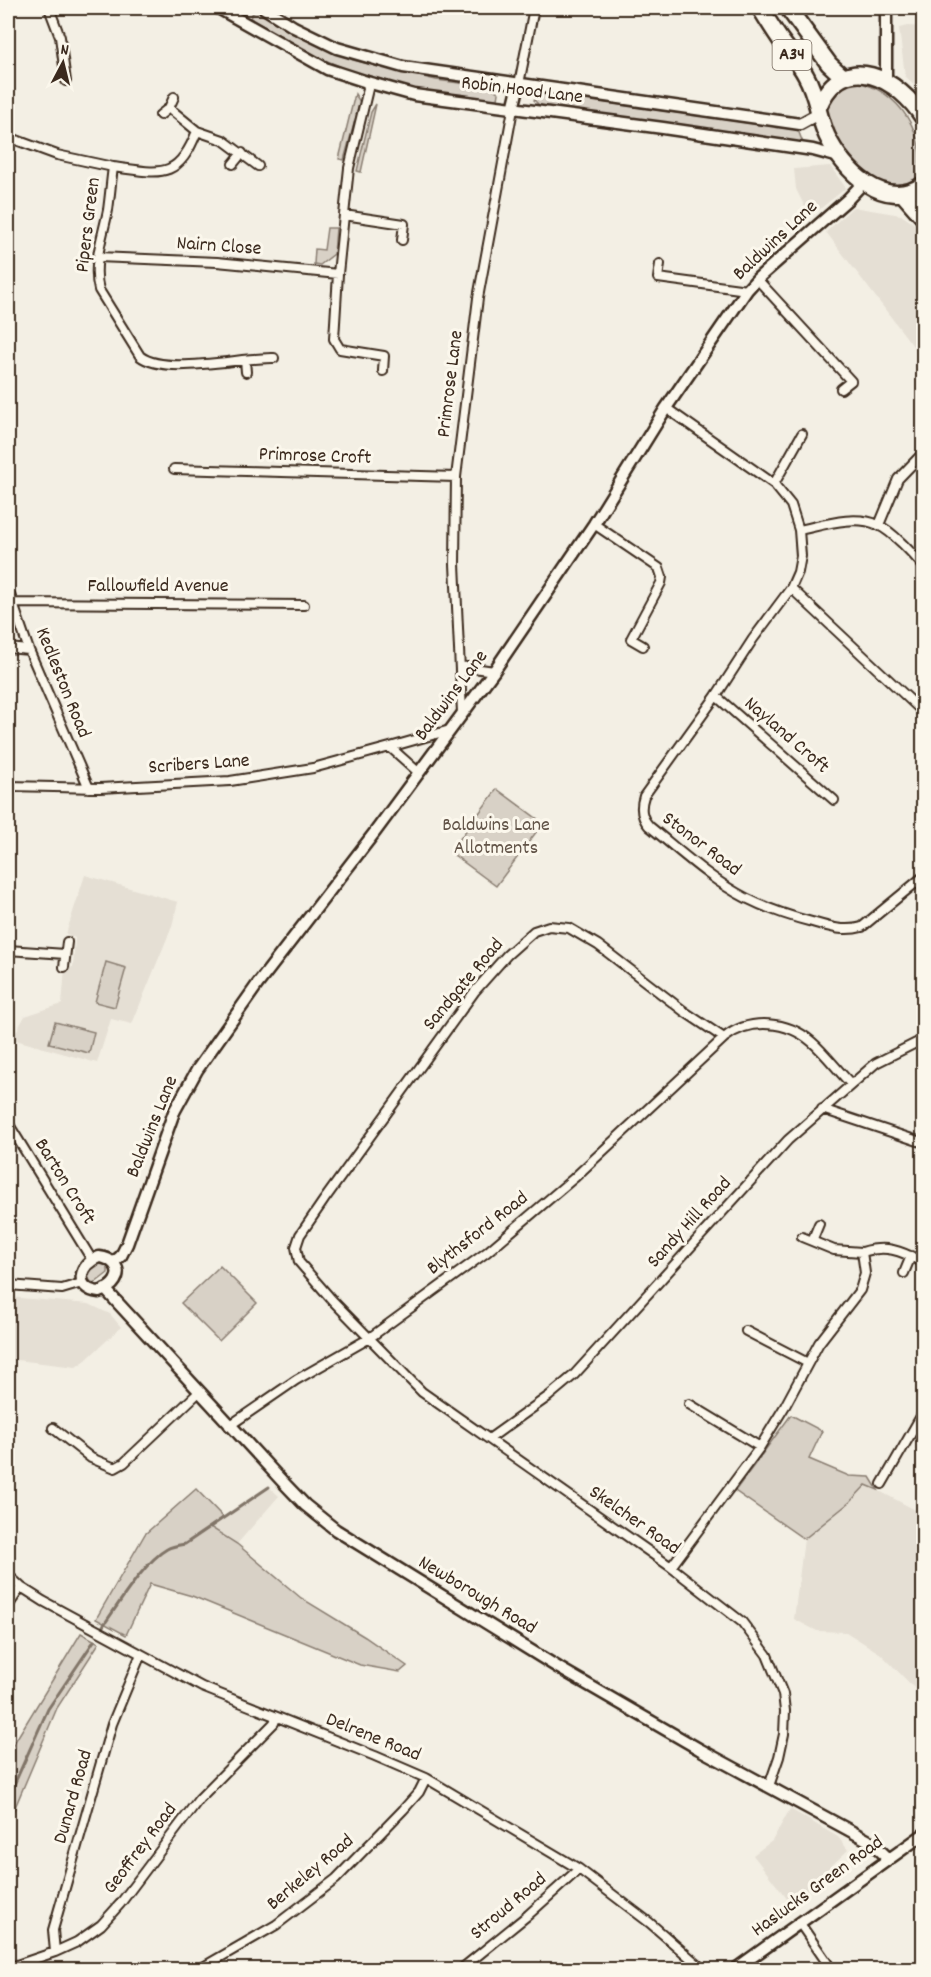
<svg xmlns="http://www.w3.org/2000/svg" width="931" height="1977" viewBox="0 0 931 1977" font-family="Dekko,sans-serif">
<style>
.built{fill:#e5dfd4}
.green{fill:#d8d1c6;stroke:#8a7e72;stroke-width:1.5}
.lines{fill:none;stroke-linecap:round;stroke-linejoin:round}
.stream{stroke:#817468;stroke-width:3}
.street-casing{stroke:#3b2a1e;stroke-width:12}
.secondary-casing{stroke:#3b2a1e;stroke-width:15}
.highway-casing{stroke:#3b2a1e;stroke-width:20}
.street{stroke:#fbf7ec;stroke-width:8}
.secondary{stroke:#fbf7ec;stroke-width:10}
.highway{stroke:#fbf7ec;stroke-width:15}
.labels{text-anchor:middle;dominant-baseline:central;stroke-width:6;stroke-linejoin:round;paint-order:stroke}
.shield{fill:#fbf7ec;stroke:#75685c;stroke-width:1.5}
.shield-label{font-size:18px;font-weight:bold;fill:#3b2a1e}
.street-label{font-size:20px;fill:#3b2a1e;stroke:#fbf7ec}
.park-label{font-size:20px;fill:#625448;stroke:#fbf7ec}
</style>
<rect width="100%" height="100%" fill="#f3efe4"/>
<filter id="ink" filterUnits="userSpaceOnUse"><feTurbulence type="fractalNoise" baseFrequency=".0167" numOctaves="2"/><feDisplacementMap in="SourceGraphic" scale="12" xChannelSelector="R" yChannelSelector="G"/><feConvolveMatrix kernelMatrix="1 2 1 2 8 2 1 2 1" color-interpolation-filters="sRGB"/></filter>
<g filter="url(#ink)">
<path class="built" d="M 908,26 L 923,27 L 923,87 L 917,87 L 905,76 L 899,28 Z
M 830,166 L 846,188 L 810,217 L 796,189 L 794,169 Z
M 853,207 L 901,215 L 916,225 L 923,236 L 923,359 L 826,232 Z
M 85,875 L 178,902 L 172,926 L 132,1024 L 111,1019 L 97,1063 L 12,1039 L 25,1016 L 62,1004 L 65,968 L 73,967 L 75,938 L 66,934 Z
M 8,1297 L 89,1304 L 110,1314 L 121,1327 L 86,1360 L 76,1367 L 8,1359 Z
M 866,1484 L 923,1514 L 923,1697 L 881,1654 L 846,1632 L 817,1631 L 794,1619 L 804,1539 L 850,1502 Z
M 269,1487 L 279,1496 L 237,1544 L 210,1526 Z
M 790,1809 L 838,1837 L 848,1850 L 791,1904 L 753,1855 L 772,1841 Z"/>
<path class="green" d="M 256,11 L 307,39 L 353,60 L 436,80 L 491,87 L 499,93 L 498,99 L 483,100 L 419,91 L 353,72 L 304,51 L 250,18 L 252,14 Z
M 855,82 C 898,88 931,138 917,181 C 910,184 902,187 895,187 C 868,188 832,142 828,117 C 826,111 828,105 829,99 L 842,85 Z
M 355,94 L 360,102 L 344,160 L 339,159 Z
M 545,94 L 798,130 L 803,143 L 539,105 L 534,100 L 538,96 Z
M 376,104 L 361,172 L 357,171 L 371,112 Z
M 327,228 L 336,228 L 334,254 L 320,265 L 314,264 L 315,249 L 324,250 Z
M 497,789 L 543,823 L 496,886 L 450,852 Z
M 106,962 L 126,968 L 115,1007 L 95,1002 Z
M 55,1022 L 94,1032 L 89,1053 L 49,1043 Z
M 102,1263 L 108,1266 L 108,1273 L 95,1283 L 91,1282 L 87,1276 L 89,1271 Z
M 220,1266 L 257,1303 L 219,1341 L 181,1303 Z
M 791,1415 L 822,1431 L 809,1459 L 849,1476 L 870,1477 L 878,1490 L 866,1485 L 850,1502 L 804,1539 L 735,1491 Z
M 196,1489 L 223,1517 L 210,1527 L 237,1544 L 301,1598 L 365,1637 L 407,1666 L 400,1672 L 360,1665 L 192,1596 L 150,1584 L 126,1635 L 96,1619 L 145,1534 Z
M 81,1633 L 99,1643 L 57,1708 L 8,1824 L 8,1753 Z"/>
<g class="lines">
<path class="stream" d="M 103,1626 C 119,1604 144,1562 167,1549 C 172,1546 179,1545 185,1544 L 269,1487
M 8,1798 L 48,1709 L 94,1641"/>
<g class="street-casing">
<path id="street" d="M 49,8 L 60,37 L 66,81
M 519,84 L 534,8
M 160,115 L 169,108 L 174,97
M 197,131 L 223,140 L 258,166
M 8,137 L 57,155 L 113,167 C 111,182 110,196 108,210 C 103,236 92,264 99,290 L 140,356 C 165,376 241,357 274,358
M 233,164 L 242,153
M 113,167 C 160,173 178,181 197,131 L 169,108
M 344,215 L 349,168 L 368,89 L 367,82
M 98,257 L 217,262 L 338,274
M 660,264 L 658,278 L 747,290
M 757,279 L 851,381 L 841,389
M 245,360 L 246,372
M 383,371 L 384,356 L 340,349 L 334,339 L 338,274 L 344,215 L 404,224 L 402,240
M 666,408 L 774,484 L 791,505 L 799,530 L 801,556 L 798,572 L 791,588 L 753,639 L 716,696 L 644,796 C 640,808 641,817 649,826 C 680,851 711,880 746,898 C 768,909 789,916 812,922 C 829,927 844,932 862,927 L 924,876
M 174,469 L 456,477
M 774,484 L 802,434
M 594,524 L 659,568 L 662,577 L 661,583 L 631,639 L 643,646
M 879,525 L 898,479 L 924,452
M 799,530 C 823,525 855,514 878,525 C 892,531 914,555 924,567
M 791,588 L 924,713
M 8,589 L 29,650 L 89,788
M 12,603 L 304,605
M 8,648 L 29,650
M 460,666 L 494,671
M 716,696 L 834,800
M 462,713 L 455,564 L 456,477 L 478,298 L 513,109
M 390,747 L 450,730
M 8,786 L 100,788 L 230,781 L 313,768 L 390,747 L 418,772
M 8,950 L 65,954
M 64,967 L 67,942
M 822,1109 L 924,1143
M 8,1123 L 92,1260
M 802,1237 L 834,1250 L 862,1252
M 812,1241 L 819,1224
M 904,1273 L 911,1256
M 8,1285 L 62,1289 L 82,1283
M 746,1331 L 808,1363
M 689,1404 L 760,1447
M 229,1426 L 296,1380 L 368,1339 L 487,1252 L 574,1178 L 724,1038
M 53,1428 L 91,1458 L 115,1468 L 124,1463 L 199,1392
M 489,1439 L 549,1396 L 574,1375 L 788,1140 L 876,1063 L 924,1039
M 882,1484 L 924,1411
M 671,1567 L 760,1447 L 785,1406 L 819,1343 L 860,1290 L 865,1273 L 862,1252 C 886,1245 900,1250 922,1262
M 8,1575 L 21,1587 L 43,1601 L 202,1687 L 375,1756 L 426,1778 L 579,1869 L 650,1923 L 704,1970
M 8,1606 L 21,1587
M 769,1786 L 779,1757 L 784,1734 L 785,1711 L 783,1694 L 767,1655 L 742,1622 L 671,1567 L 422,1392 L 332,1300 L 299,1262 L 296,1247 L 300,1235 L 324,1200 L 475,991 L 507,955 L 534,931 L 549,926 L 569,928 L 598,945 L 685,1012 L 724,1038 C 750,1017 788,1021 812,1042 C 826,1054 838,1071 851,1084
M 799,1922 L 832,1970
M 55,1952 L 53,1930 L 112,1724 L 141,1654
M 8,1968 L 55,1952 L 77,1942 L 101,1925 L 120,1904 L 199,1799 L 274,1723 L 276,1718
M 198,1970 L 276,1925 L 336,1879 L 403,1810 L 419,1792 L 426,1778
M 460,1970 L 528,1915 L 579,1869"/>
</g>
<g class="secondary-casing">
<path id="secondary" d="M 218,8 L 327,69 L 367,82 L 414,95 L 663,128 L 813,150 L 839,157
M 264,8 L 294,27 L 337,48 L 403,67 L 800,124 L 820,113
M 886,8 L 886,83
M 513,109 L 519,84
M 99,1257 C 111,1258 123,1268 115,1281 C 112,1286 105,1290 99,1292 C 73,1289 79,1264 99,1257 Z
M 114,1262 L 121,1256 L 127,1244 L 174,1112 L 197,1070 L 257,985 L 375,832 L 494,671 L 594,524 L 666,408 L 747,290 L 757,279 L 848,199 L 864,182
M 105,1289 L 282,1481 L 305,1505 L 336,1530 L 559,1668 L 699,1749 L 871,1842 L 888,1858
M 734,1970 L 924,1834"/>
</g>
<g class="highway-casing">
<path id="highway" d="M 760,8 C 767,19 774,31 782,42 C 790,53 800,64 806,76 C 817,95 818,117 827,136 C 843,170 885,213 924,184
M 788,8 L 829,64 L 842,76
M 819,106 C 844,48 899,79 924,119
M 903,194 L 924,218"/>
</g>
<use href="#street" class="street"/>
<use href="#secondary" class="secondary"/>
<use href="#highway" class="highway"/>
</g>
</g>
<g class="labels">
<rect class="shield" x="772.5" y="40" width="39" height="30" rx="4.5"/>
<g class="shield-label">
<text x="792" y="55">A34</text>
</g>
<g class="street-label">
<text transform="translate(522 91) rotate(7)">Robin Hood Lane</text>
<text transform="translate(89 225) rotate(-83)">Pipers Green</text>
<text transform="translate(776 241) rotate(-43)">Baldwins Lane</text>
<text transform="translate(219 247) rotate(4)">Nairn Close</text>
<text transform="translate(451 384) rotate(-83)">Primrose Lane</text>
<text transform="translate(315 457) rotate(2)">Primrose Croft</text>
<text x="158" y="587">Fallowfield Avenue</text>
<text transform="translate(62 683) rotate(68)">Kedleston Road</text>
<text transform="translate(452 696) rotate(-53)">Baldwins Lane</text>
<text transform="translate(786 736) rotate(41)">Nayland Croft</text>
<text transform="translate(199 765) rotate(-4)">Scribers Lane</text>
<text transform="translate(701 845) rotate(37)">Stonor Road</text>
<text transform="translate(464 985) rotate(-50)">Sandgate Road</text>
<text transform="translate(153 1127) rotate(-68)">Baldwins Lane</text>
<text transform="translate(64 1182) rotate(58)">Barton Croft</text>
<text transform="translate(690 1223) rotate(-48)">Sandy Hill Road</text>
<text transform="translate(478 1234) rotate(-38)">Blythsford Road</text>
<text transform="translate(634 1521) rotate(35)">Skelcher Road</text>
<text transform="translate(477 1596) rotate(31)">Newborough Road</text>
<text transform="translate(373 1738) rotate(22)">Delrene Road</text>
<text transform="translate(74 1797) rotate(-74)">Dunard Road</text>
<text transform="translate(141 1849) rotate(-53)">Geoffrey Road</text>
<text transform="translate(311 1873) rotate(-40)">Berkeley Road</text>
<text transform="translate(818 1887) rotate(-36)">Haslucks Green Road</text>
<text transform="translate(509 1907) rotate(-40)">Stroud Road</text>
</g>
<g class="park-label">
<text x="496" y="826">Baldwins Lane<tspan x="496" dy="23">Allotments</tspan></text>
</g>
</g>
<rect width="931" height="1977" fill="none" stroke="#fbf7ec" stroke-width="30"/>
<rect x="15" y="15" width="901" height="1947" fill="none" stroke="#3b2a1e" stroke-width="2" filter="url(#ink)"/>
<g transform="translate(63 63) rotate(7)" stroke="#fbf7ec" stroke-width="4.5" paint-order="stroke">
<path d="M0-4.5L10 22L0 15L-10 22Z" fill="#3b2a1e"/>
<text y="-9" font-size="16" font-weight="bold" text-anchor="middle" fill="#3b2a1e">N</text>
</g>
</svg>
